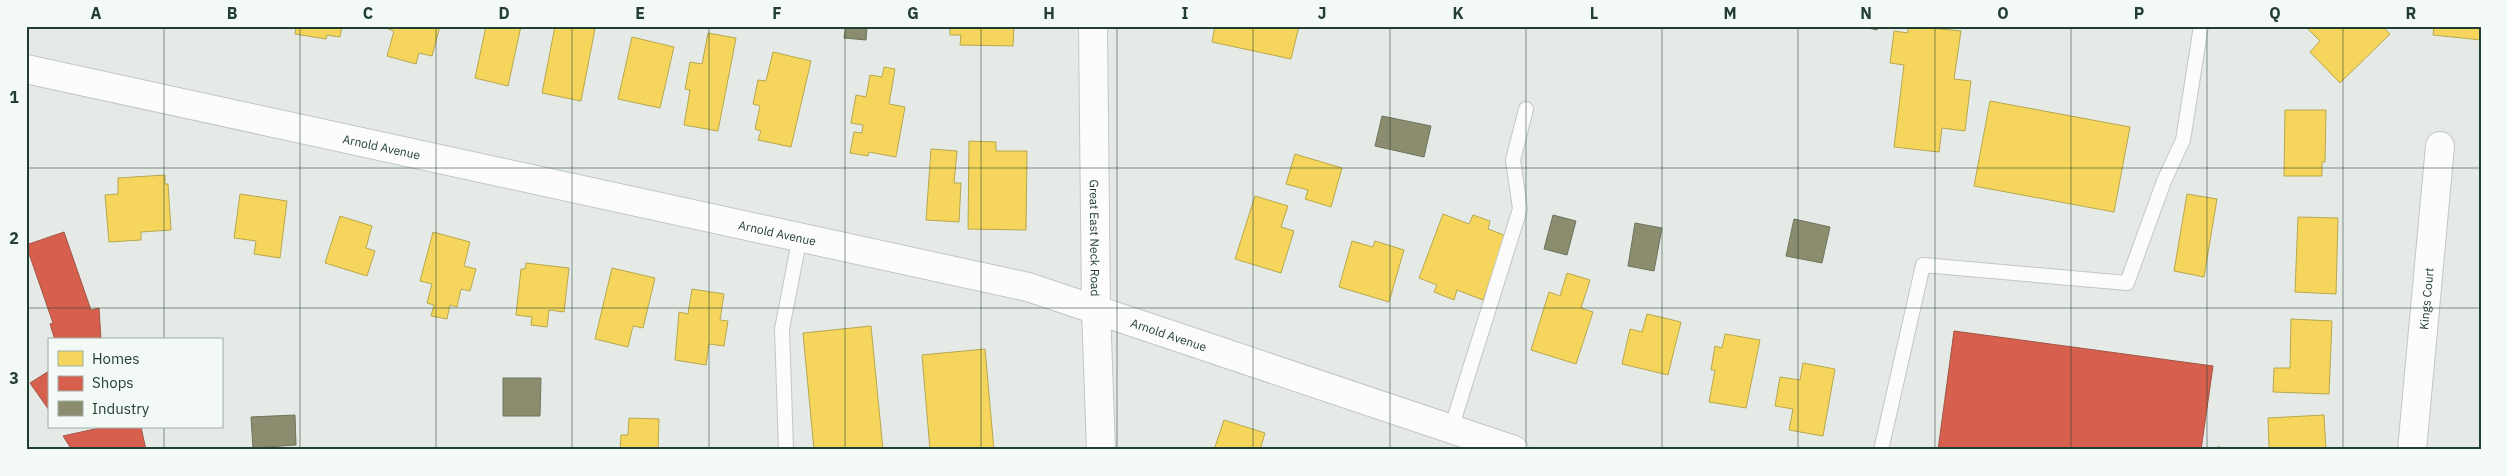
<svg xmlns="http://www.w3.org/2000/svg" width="2507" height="476" viewBox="0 0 2507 476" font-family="'IBM Plex Sans',sans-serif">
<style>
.homes{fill:#f6d55c;stroke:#b6a84f}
.shops{fill:#d6604d;stroke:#a05645}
.industry{fill:#8c8c6e;stroke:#6c755c}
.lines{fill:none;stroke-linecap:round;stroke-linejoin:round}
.service-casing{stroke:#c2c7c4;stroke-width:16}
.minor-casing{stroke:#c2c7c4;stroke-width:30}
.tertiary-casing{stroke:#c2c7c4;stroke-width:30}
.secondary-casing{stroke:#c1c8c4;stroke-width:30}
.service{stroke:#fbfcfb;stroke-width:14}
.minor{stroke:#fbfcfb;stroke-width:28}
.tertiary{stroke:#fbfcfb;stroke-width:28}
.secondary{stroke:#fbfcfb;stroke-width:28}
.grid{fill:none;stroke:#223e32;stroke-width:1;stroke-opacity:0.55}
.labels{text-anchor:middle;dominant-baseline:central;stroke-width:5;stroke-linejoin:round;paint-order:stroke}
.street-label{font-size:12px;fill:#223e32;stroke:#f3f9f5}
.neatline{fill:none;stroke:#223e32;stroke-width:2}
.grid-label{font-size:16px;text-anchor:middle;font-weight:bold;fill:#223e32}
</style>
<rect width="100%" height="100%" fill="#e5eae7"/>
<path class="homes" d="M 296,26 L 342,26 L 340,37 L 327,35 L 326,39 L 295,34 Z
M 389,26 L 440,26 L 432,56 L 419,53 L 416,64 L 387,56 L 394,31 L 388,29 Z
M 486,26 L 521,26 L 508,86 L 475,78 Z
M 555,26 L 579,26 L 595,29 L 581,101 L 542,93 Z
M 950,26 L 1014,26 L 1013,46 L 960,45 L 961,35 L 950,35 Z
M 1215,26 L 1299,26 L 1291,59 L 1212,42 Z
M 1908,26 L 1961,31 L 1954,79 L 1971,81 L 1965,131 L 1942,128 L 1939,152 L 1894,147 L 1904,65 L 1890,63 L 1894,31 L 1908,33 Z
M 2305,26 L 2382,26 L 2390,34 L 2340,83 L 2310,52 L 2320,41 Z
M 2434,26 L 2481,26 L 2481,40 L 2433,35 Z
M 708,33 L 736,38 L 718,131 L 684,125 L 690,90 L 685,89 L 690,62 L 702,64 Z
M 632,37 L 674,47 L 660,108 L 618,99 Z
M 773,52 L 811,61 L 791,147 L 758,140 L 761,131 L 755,129 L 760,106 L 753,104 L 758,80 L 766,81 Z
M 884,67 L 895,69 L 889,104 L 905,107 L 896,157 L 869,152 L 868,156 L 850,153 L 854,132 L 862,133 L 863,125 L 851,123 L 856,95 L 866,97 L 870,75 L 882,77 Z
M 1990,101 L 2130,127 L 2114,212 L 1974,186 Z
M 2285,110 L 2326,110 L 2325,162 L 2322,162 L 2322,176 L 2284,176 Z
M 969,141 L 996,142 L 996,151 L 1027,151 L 1026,230 L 968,229 Z
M 931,149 L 957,151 L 954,183 L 961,183 L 959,222 L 926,220 Z
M 1295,154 L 1342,168 L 1331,207 L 1305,199 L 1308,190 L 1286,184 Z
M 165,175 L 165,184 L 168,184 L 171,230 L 141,232 L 141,240 L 109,242 L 105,195 L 118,194 L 118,178 Z
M 240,194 L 287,201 L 280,258 L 254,254 L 256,241 L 234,238 Z
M 2187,194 L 2217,199 L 2204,277 L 2174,271 Z
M 1255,196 L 1288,206 L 1281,227 L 1294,231 L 1281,273 L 1235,259 Z
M 1443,214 L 1469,224 L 1473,215 L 1490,221 L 1488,229 L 1507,236 L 1483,300 L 1457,290 L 1454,300 L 1434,292 L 1437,285 L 1419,278 Z
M 340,216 L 372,226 L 366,248 L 375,251 L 367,276 L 325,263 Z
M 2298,217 L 2338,218 L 2336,294 L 2295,292 Z
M 433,232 L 470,242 L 464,266 L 476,269 L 470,291 L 461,289 L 457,307 L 450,305 L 447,319 L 431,316 L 434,305 L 427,303 L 432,284 L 420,281 Z
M 1352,241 L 1373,247 L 1375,241 L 1404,250 L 1389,302 L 1339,287 Z
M 526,263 L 569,268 L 564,312 L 549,310 L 547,327 L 531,325 L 532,317 L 516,315 L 521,269 L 525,269 Z
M 612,268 L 655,278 L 643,328 L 633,326 L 628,347 L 595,339 Z
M 1567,273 L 1590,280 L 1581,308 L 1593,312 L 1576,364 L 1531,350 L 1549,292 L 1560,296 Z
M 692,289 L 724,294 L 720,320 L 728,321 L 724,346 L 709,344 L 706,365 L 675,360 L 679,312 L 688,314 Z
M 1647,314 L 1681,322 L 1668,375 L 1622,364 L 1630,329 L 1642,332 Z
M 2291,319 L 2332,321 L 2329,394 L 2273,392 L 2274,368 L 2290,368 Z
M 871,326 L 883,450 L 814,450 L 803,333 Z
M 1725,334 L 1760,340 L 1746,408 L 1709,402 L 1715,370 L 1711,370 L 1715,346 L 1722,348 Z
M 985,349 L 994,450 L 930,450 L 922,355 Z
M 1803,363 L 1835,369 L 1823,436 L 1789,430 L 1793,409 L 1775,406 L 1780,377 L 1800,380 Z
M 2324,415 L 2326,450 L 2269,448 L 2268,418 Z
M 629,418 L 659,419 L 658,450 L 620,450 L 621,435 L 628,435 Z
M 1224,420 L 1265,433 L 1260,450 L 1214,450 Z"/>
<path class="shops" d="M 64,232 L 91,310 L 99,308 L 101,340 L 55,340 L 50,324 L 53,323 L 26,245 Z
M 1954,331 L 2213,366 L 2201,450 L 1938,450 Z
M 49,371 L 49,410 L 30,383 Z
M 104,427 L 141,427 L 146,450 L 72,450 L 63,436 Z"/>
<path class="industry" d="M 846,26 L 867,26 L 866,40 L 844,38 Z
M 1859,26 L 1878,26 L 1877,30 Z
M 1382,116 L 1431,126 L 1424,157 L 1375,146 Z
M 1553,215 L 1576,221 L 1567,255 L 1544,249 Z
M 1794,219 L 1830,227 L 1822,263 L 1786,256 Z
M 1635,223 L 1662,228 L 1654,271 L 1628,266 Z
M 503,378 L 541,378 L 540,416 L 503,416 Z
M 295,415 L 296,445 L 253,448 L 251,417 Z
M 2217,447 L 2249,450 L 2217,450 Z"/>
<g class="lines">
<g class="service-casing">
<path id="service" d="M 1451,429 L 1520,209 L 1513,160 L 1526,109
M 786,450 L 782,329 L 800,236
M 1881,450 L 1923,265 L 2127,283 L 2164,181 L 2183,140 L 2201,26"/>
</g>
<g class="minor-casing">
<g id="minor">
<path id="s1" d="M 2412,450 L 2440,146"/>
</g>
</g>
<g class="tertiary-casing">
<g id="tertiary">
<path id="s2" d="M 26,69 L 1028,287 L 1514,450"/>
</g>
</g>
<g class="secondary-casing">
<g id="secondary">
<path id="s3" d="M 1093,26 L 1096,309 L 1101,450"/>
</g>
</g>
<use href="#service" class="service"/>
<use href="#minor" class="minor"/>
<use href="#tertiary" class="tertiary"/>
<use href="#secondary" class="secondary"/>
</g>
<path class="grid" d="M 164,26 L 164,340M 300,26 L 300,450M 436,26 L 436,450M 572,26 L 572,450M 709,26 L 709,450M 845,26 L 845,450M 981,26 L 981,450M 1117,26 L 1117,450M 1253,26 L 1253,450M 1390,26 L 1390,450M 1526,26 L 1526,450M 1662,26 L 1662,450M 1798,26 L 1798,450M 1935,26 L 1935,450M 2071,26 L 2071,450M 2207,26 L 2207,450M 2343,26 L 2343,450M 26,168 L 2481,168M 26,308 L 2481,308M 164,427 L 164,450"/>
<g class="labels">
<g class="street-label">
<text stroke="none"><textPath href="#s2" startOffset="364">Arnold Avenue</textPath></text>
<text stroke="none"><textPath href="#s2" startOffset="769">Arnold Avenue</textPath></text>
<text stroke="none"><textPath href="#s3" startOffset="212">Great East Neck Road</textPath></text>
<text stroke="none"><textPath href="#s1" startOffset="152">Kings Court</textPath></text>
<text stroke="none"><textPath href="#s2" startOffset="1174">Arnold Avenue</textPath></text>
</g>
</g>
<rect width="2507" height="476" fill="none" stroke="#f3f9f5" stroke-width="55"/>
<rect x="48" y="338" width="175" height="90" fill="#f3f9f5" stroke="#9faea7"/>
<rect x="58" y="351" width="25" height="15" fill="#f6d55c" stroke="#9faea7"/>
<text x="92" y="364" font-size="15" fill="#223e32">Homes</text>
<rect x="58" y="376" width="25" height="15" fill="#d6604d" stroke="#9faea7"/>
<text x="92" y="388" font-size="15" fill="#223e32">Shops</text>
<rect x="58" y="401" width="25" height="15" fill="#8c8c6e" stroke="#9faea7"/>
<text x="92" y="414" font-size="15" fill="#223e32">Industry</text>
<rect x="28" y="28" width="2452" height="420" class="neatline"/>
<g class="grid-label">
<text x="96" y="19">A</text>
<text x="232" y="19">B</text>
<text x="368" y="19">C</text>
<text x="504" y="19">D</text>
<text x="640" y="19">E</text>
<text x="777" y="19">F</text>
<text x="913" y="19">G</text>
<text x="1049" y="19">H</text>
<text x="1185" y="19">I</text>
<text x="1322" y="19">J</text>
<text x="1458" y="19">K</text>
<text x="1594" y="19">L</text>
<text x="1730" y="19">M</text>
<text x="1866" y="19">N</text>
<text x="2003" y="19">O</text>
<text x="2139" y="19">P</text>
<text x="2275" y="19">Q</text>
<text x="2411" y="19">R</text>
<text x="14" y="103">1</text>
<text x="14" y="244">2</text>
<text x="14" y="384">3</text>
</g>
</svg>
